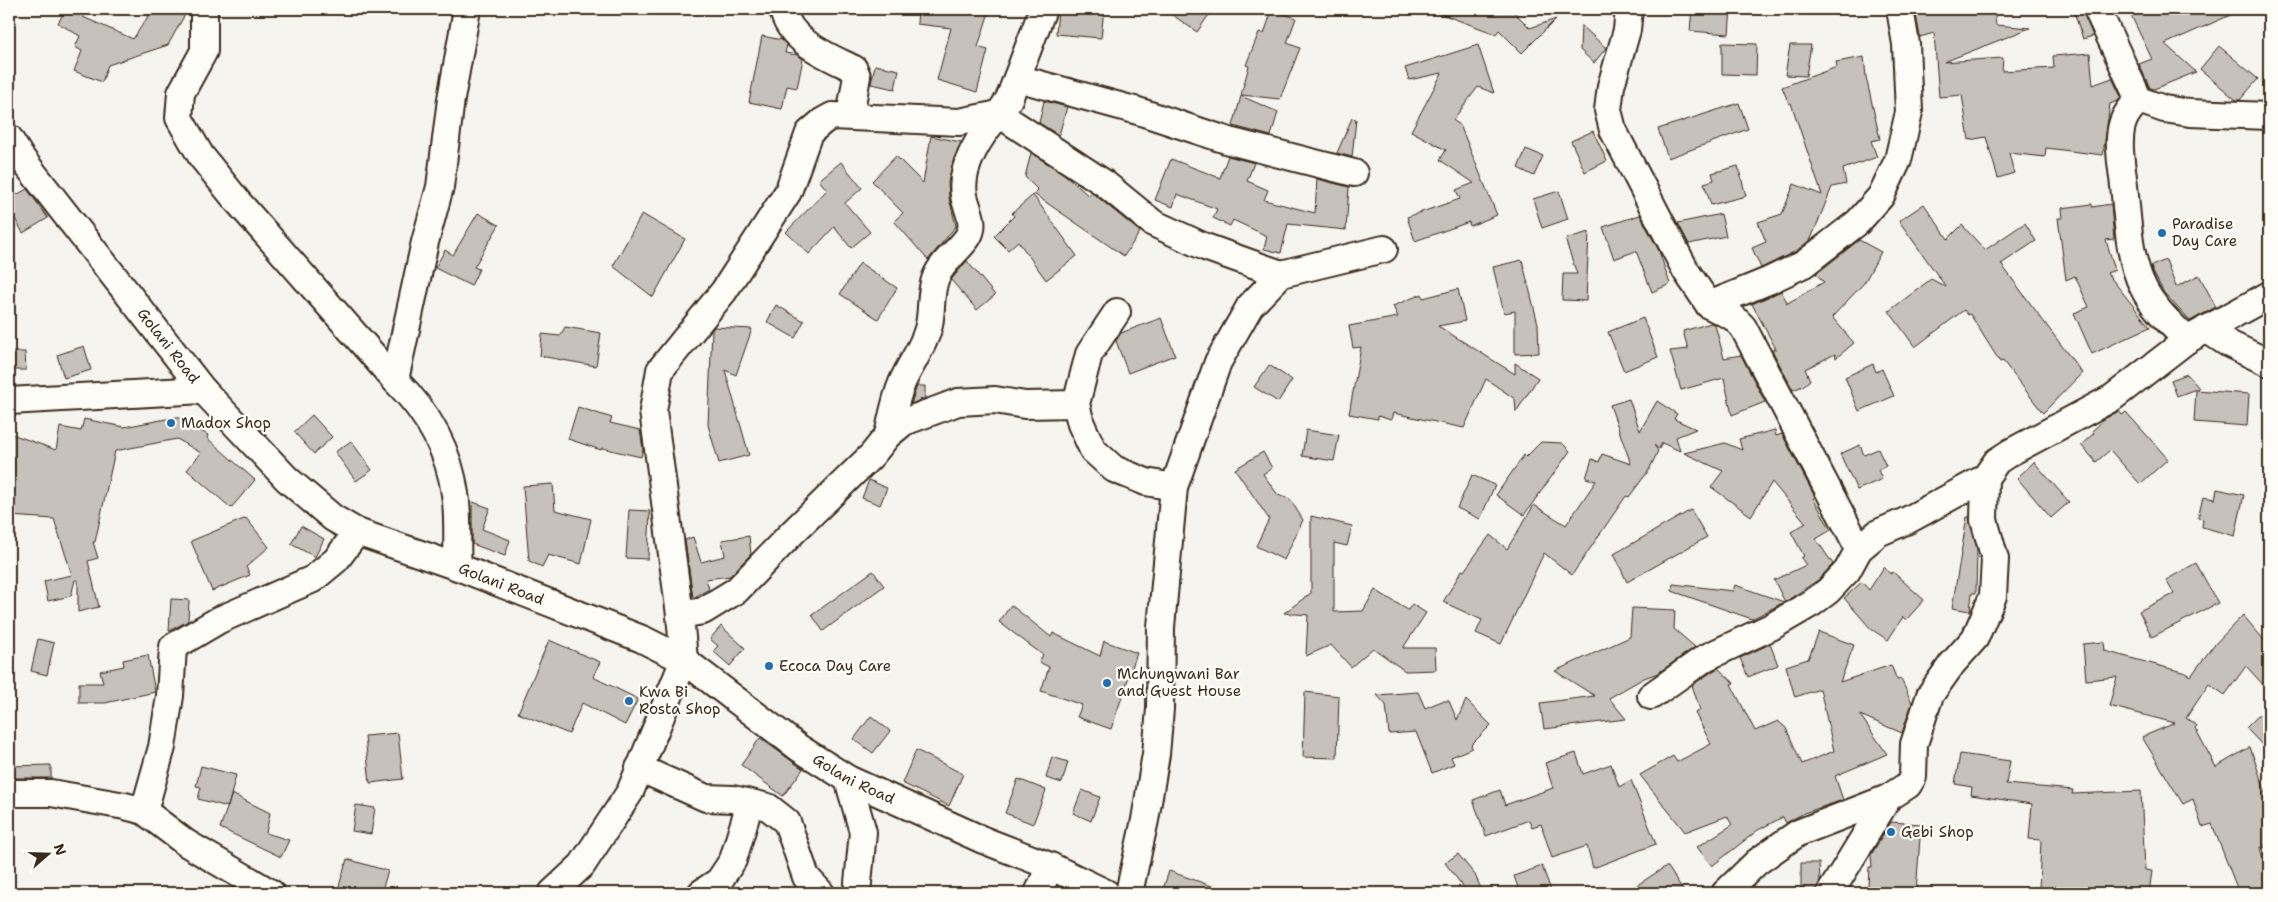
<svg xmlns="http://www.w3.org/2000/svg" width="2278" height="902" viewBox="0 0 2278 902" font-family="'Shantell Sans',sans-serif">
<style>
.building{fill:#c7c1bb;stroke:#3b2a1e}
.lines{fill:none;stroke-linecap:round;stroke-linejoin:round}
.street-casing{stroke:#3b2a1e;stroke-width:30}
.street{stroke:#fdfcf7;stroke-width:26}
.poi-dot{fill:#1f6fb2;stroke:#fdfcf7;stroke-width:2}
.labels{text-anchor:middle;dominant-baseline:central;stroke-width:4.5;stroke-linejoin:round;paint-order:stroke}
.poi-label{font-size:15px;fill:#3b2a1e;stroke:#fdfcf7;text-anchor:start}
.street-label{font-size:15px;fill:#3b2a1e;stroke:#fdfcf7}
</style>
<rect width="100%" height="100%" fill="#f5f4ee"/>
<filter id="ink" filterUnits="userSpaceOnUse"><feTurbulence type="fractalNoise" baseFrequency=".02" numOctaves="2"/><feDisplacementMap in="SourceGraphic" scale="10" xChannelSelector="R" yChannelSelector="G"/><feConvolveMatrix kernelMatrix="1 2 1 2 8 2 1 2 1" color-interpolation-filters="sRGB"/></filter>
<g filter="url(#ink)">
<path class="building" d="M 66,9 L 87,9 L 83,17 L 133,39 L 153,9 L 188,9 L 168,45 L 108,65 L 102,82 L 74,71 L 82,51 L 75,47 L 80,36 L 58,23 Z
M 918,9 L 990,9 L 978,47 L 988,50 L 977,92 L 937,80 L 951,28 L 917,24 Z
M 1058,9 L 1104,9 L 1101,38 L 1056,34 Z
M 1164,9 L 1213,9 L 1197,32 Z
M 1434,9 L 1511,9 L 1530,28 L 1556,19 L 1522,53 L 1499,30 L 1496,34 L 1433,11 Z
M 1692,9 L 1731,9 L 1729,34 L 1690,31 Z
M 1915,9 L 1994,9 L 1996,25 L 2030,28 L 1944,62 L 2003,58 L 2002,71 L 2054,68 L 2053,56 L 2090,53 L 2093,85 L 2112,78 L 2121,97 L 2118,101 L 2110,104 L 2103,155 L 2046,148 L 2045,157 L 2009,153 L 2014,173 L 1998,178 L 1986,137 L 1969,140 L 1962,95 L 1939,97 L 1934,33 L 1920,37 Z
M 2073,9 L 2082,9 L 2093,36 L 2083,39 Z
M 2128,9 L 2244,9 L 2165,44 L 2196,72 L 2154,89 L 2150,88 L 2139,64 L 2152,59 Z
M 1272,10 L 1296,18 L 1287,43 L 1300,48 L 1280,99 L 1241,95 L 1249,66 L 1246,65 L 1259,32 L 1264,34 Z
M 1581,25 L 1606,48 L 1594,63 L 1580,50 Z
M 762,36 L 782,40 L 787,45 L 785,53 L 798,55 L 803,59 L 797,88 L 787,86 L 782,109 L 749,102 Z
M 1722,43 L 1757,44 L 1756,75 L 1722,74 Z
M 1478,45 L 1494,93 L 1478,87 L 1453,120 L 1460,125 L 1497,215 L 1470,226 L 1469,222 L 1415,241 L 1407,217 L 1460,199 L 1456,190 L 1474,183 L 1440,160 L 1446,150 L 1411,131 L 1442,73 L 1409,80 L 1405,68 Z
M 1790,45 L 1811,45 L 1806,76 L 1785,75 Z
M 2219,46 L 2258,79 L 2240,100 L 2236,100 L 2200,69 Z
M 1864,57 L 1866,77 L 1880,139 L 1871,141 L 1877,157 L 1843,169 L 1846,184 L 1832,187 L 1811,239 L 1796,251 L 1761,268 L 1752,248 L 1766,242 L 1758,222 L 1782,214 L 1794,184 L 1822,195 L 1791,103 L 1789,104 L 1782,87 L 1837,67 L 1836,62 Z
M 875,65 L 899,70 L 895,89 L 871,84 Z
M 1241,96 L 1278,112 L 1271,136 L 1233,126 Z
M 1044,101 L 1067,107 L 1059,135 L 1039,123 Z
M 1739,103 L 1748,129 L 1668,158 L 1658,129 Z
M 1352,118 L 1356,119 L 1352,157 L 1337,153 Z
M 1593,131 L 1607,161 L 1585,172 L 1571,141 Z
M 931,136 L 961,142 L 954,158 L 948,182 L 949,198 L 956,226 L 928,260 L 894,221 L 903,213 L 872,181 L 896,156 L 923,183 Z
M 1526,149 L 1543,156 L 1534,176 L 1518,168 Z
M 1031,153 L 1064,174 L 1089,196 L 1091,193 L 1095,195 L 1140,232 L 1124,256 L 1034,194 L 1038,190 L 1025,177 Z
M 1228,156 L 1254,163 L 1247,181 L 1268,190 L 1264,200 L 1315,213 L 1317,179 L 1349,187 L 1346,230 L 1288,224 L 1281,253 L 1264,249 L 1267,236 L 1233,220 L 1230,226 L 1213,218 L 1217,209 L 1177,194 L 1173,207 L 1155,200 L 1171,159 L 1220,178 Z
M 841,162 L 862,188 L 845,203 L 870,232 L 851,248 L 834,227 L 809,254 L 786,232 L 827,190 L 819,180 Z
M 1738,166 L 1746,196 L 1711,205 L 1704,183 L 1714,180 L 1712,173 Z
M 27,189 L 48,218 L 23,233 L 9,208 L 9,199 Z
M 1559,191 L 1568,219 L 1542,228 L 1533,199 Z
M 1033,195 L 1077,256 L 1046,280 L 1018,241 L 1008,250 L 994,236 L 1014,216 L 1012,213 Z
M 1924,204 L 1948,239 L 1962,225 L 1985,250 L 2025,223 L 2036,241 L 2001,264 L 2082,373 L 2043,413 L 2003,361 L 2000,362 L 1970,314 L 1968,315 L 1964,310 L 1915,347 L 1889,311 L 1931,279 L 1946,287 L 1899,221 Z
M 2092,204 L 2092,207 L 2111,204 L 2114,239 L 2106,240 L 2115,270 L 2107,273 L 2150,327 L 2092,354 L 2074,313 L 2089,307 L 2075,276 L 2066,280 L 2058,218 L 2063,218 L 2062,208 Z
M 478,213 L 499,225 L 474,267 L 479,269 L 471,286 L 435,268 L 445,250 L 453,255 Z
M 642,214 L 685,239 L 653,297 L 613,266 Z
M 1721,214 L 1726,236 L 1689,244 L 1678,223 Z
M 1640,215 L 1659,251 L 1670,284 L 1652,292 L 1636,251 L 1614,259 L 1603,227 Z
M 1589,232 L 1586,301 L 1562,300 L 1563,274 L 1577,274 L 1565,239 Z
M 1859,240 L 1881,252 L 1864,283 L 1832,317 L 1854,343 L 1836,358 L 1835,354 L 1805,369 L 1810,380 L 1803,386 L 1793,390 L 1772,350 L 1776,349 L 1752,304 L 1781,291 L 1787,302 L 1786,304 L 1824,282 L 1816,274 Z
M 1522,260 L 1538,324 L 1539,353 L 1515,354 L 1515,311 L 1504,313 L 1493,267 Z
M 2166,260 L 2176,287 L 2199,275 L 2216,307 L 2190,321 L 2164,293 L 2152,270 L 2151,266 Z
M 967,261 L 995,295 L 977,310 L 951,280 Z
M 860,263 L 897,288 L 878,319 L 840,294 Z
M 1458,289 L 1465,321 L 1438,326 L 1515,374 L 1515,363 L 1538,378 L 1516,412 L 1515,399 L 1486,379 L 1464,428 L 1393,413 L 1391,420 L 1378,416 L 1378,419 L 1349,414 L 1361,347 L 1353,348 L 1349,326 L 1398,317 L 1393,306 L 1422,294 L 1423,298 Z
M 776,305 L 804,321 L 795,338 L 767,322 Z
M 1161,318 L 1175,355 L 1128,373 L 1116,341 L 1121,333 Z
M 1643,318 L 1658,357 L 1624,371 L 1608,332 Z
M 1711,323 L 1715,325 L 1724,358 L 1741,355 L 1765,402 L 1732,415 L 1724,378 L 1681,390 L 1670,351 L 1688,349 L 1683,331 Z
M 565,327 L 601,333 L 596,366 L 540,356 L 542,334 L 560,336 Z
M 714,327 L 752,329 L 736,375 L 725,370 L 749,455 L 719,463 L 708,425 L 712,330 Z
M 84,346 L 91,370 L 64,378 L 57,355 Z
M 9,352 L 25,352 L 26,370 L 9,370 Z
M 1873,364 L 1876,372 L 1882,369 L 1894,396 L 1859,411 L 1845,377 Z
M 1269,365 L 1292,380 L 1278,402 L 1254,387 Z
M 2187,374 L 2199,388 L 2177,396 L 2171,380 Z
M 917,386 L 925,386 L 925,398 L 911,404 Z
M 2196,390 L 2249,394 L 2247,426 L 2194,422 Z
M 1629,399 L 1640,431 L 1657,401 L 1677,414 L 1674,419 L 1696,429 L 1676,437 L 1680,451 L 1662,443 L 1659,449 L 1654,445 L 1658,451 L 1649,470 L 1629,497 L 1626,496 L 1572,575 L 1544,553 L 1501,644 L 1476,633 L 1482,620 L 1443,602 L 1462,570 L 1464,571 L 1490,535 L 1507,549 L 1534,505 L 1566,525 L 1596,481 L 1586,478 L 1592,459 L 1599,462 L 1602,454 L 1631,464 L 1610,405 Z
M 578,407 L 612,418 L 610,423 L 640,430 L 643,449 L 641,457 L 602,448 L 601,450 L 568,439 Z
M 2119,411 L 2122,415 L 2126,412 L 2168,459 L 2140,484 L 2110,450 L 2096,462 L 2081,445 L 2094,433 L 2092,431 L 2106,418 Z
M 312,415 L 332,437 L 314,454 L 294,432 Z
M 177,417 L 208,435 L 207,438 L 255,480 L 231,508 L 187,470 L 201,453 L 177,439 L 115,451 L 95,542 L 93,542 L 98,558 L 88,561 L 99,607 L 78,612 L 78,580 L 75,580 L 71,596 L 48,601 L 44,581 L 72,575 L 54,519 L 9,516 L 9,433 L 56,450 L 60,427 L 81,431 L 84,419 L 124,427 Z
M 1306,430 L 1339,435 L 1334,461 L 1302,456 Z
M 1775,430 L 1776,436 L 1782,434 L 1815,497 L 1813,498 L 1831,530 L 1816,539 L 1833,564 L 1818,580 L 1785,602 L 1774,580 L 1806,565 L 1801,558 L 1804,556 L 1791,532 L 1806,523 L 1772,482 L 1751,516 L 1711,487 L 1723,471 L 1684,453 L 1725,443 L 1742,450 L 1739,439 Z
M 351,441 L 372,470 L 356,481 L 335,452 Z
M 1541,442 L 1562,443 L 1570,451 L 1524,515 L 1496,495 L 1524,455 L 1526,457 Z
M 1860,445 L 1864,455 L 1878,449 L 1886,466 L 1878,470 L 1882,479 L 1857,490 L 1840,454 Z
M 1263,452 L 1272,468 L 1263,474 L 1278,495 L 1290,499 L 1303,520 L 1284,560 L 1256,546 L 1269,519 L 1235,469 Z
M 2034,462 L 2069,502 L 2051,518 L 2017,478 Z
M 1472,475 L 1495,485 L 1480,519 L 1457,508 Z
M 869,480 L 887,488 L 880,505 L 862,498 Z
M 553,484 L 555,510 L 591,519 L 581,564 L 548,555 L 542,567 L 529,561 L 523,486 Z
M 2217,489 L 2244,495 L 2235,536 L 2202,527 L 2203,519 L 2198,518 L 2203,497 L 2215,499 Z
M 473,502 L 490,508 L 482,529 L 510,540 L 505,556 L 472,544 L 472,507 Z
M 629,510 L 650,511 L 648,559 L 626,558 Z
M 1691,510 L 1707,537 L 1627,582 L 1614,554 Z
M 1311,516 L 1352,526 L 1347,546 L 1334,543 L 1334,612 L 1363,611 L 1375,590 L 1408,610 L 1412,604 L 1426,613 L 1403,648 L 1435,648 L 1436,670 L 1405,671 L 1373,648 L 1351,667 L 1331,645 L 1306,656 L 1308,615 L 1284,613 L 1311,593 Z
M 1967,517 L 1969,517 L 1977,549 L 1976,593 L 1972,593 L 1970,611 L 1952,608 Z
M 246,518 L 269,547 L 246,567 L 250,575 L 212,591 L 191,541 Z
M 301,526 L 324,539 L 315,557 L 291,544 Z
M 749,536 L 751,554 L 730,576 L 706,579 L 709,589 L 693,598 L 685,540 L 693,537 L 701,562 L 725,556 L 722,540 Z
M 2196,563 L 2218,603 L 2152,637 L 2139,611 L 2174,594 L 2166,580 Z
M 1884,567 L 1890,574 L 1893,572 L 1924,600 L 1906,620 L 1903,617 L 1888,640 L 1871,629 L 1844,598 L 1862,582 L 1869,590 Z
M 873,571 L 884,586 L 823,631 L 812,615 Z
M 1673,584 L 1733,591 L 1735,585 L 1784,602 L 1752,619 L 1672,591 Z
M 171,599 L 189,600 L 188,621 L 169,631 Z
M 1011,605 L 1051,637 L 1053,633 L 1100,656 L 1104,641 L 1137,653 L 1111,729 L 1077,717 L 1082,705 L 1041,691 L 1049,667 L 1039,662 L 1043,655 L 999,622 Z
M 1632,608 L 1675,610 L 1674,629 L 1695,647 L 1658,673 L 1644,678 L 1609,698 L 1626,719 L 1544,729 L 1540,703 L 1595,696 L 1555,671 L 1630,637 Z
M 2243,615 L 2269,646 L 2269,691 L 2246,666 L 2225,695 L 2209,684 L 2186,718 L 2197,726 L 2195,728 L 2216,767 L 2250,747 L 2269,803 L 2269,846 L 2260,848 L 2269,879 L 2269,893 L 2239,893 L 2212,824 L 2202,827 L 2193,799 L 2183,804 L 2142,737 L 2175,723 L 2109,706 L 2117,677 L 2086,680 L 2083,644 L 2104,642 L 2105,651 L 2186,673 L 2191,676 L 2213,646 Z
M 721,626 L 745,648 L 730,666 L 713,651 L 718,646 L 710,639 Z
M 1819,632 L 1854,645 L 1840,682 L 1891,665 L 1897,680 L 1901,679 L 1912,703 L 1902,733 L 1860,715 L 1887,754 L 1835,776 L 1843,800 L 1804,813 L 1786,823 L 1783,817 L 1758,830 L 1712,866 L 1697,847 L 1732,825 L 1727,816 L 1685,832 L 1640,775 L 1673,756 L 1677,762 L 1711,744 L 1695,713 L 1700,710 L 1692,685 L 1718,668 L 1734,683 L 1731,684 L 1755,731 L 1778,721 L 1786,728 L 1802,764 L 1834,751 L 1820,689 L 1795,697 L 1786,666 L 1808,659 Z
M 38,639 L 54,643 L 47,675 L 31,671 Z
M 549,640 L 600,662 L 593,677 L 638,699 L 625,725 L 582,703 L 569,734 L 518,713 Z
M 1770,644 L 1778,665 L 1748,677 L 1740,658 Z
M 148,655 L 155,692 L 105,703 L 79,703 L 79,683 L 103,683 L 100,671 L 124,666 L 123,660 Z
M 1305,692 L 1339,696 L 1337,758 L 1303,757 Z
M 1418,692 L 1425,708 L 1442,701 L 1449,701 L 1457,720 L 1466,700 L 1491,725 L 1471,745 L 1472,748 L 1451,757 L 1454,764 L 1432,773 L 1416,732 L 1389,734 L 1386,705 L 1377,695 Z
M 2269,705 L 2269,752 L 2246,728 Z
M 871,716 L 890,731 L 873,753 L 854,739 Z
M 398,733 L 403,779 L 370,783 L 365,736 Z
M 760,738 L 803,769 L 783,796 L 741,765 Z
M 916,750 L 963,774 L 949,806 L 902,783 Z
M 1576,753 L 1583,774 L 1611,764 L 1619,787 L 1631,780 L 1656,844 L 1593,868 L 1587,846 L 1552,858 L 1541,824 L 1532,827 L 1529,820 L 1486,836 L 1473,800 L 1500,790 L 1505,805 L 1553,788 L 1545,763 Z
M 1960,754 L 2010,761 L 2006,784 L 2073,790 L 2072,794 L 2141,791 L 2145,870 L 2152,871 L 2149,893 L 2085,893 L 2085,891 L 2039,889 L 2041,840 L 2029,839 L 2032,804 L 1971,795 L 1972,787 L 1955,784 Z
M 1052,757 L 1068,762 L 1062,783 L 1046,778 Z
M 51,765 L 51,778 L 9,778 L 9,766 Z
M 201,766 L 236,775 L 228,807 L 198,799 L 201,787 L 196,786 Z
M 1018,779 L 1046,790 L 1033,824 L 1005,813 Z
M 1082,790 L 1100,797 L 1091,821 L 1073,813 Z
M 232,794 L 270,813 L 266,833 L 289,840 L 281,857 L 220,828 Z
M 356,805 L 375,808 L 371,834 L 352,831 Z
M 1891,822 L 1921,824 L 1916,893 L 1872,893 L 1873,888 L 1868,887 L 1869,867 L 1872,867 L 1871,855 Z
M 1458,854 L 1475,875 L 1483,893 L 1468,893 L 1445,863 Z
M 347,859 L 388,871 L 381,893 L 337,893 Z
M 1801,863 L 1819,863 L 1820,881 L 1815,893 L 1801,893 Z
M 1542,866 L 1552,893 L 1520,893 L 1514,876 Z
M 1665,867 L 1668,867 L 1685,893 L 1625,893 Z
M 1169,871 L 1226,891 L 1225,893 L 1174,893 L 1163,889 Z"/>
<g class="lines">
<g class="street-casing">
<g id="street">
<path d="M 204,9 L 204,51 L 181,93 L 179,118 L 201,156 L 238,202 L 395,380 C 427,412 449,448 455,494 C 459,518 456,543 458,567"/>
<path d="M 783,9 C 788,41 828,56 854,69 L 857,76 L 850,116"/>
<path d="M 1629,9 L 1627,30 L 1611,86 L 1608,110 L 1613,130 L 1686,271 L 1709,305 L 1768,281 L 1804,264 L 1858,222 L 1881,196 L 1898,160 L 1909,112 L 1906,44 L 1900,9"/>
<path d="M 2097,9 L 2139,100 L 2164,109 L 2190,113 L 2269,116"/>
<path d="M 1017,78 L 1138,111 L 1229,141 L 1354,173"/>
<path d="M 2139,100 C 2132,107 2125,114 2122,125 C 2117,144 2122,167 2124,186 C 2128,220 2128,256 2143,287 C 2153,308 2171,324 2187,340"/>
<path id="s1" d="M 9,138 L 20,156 L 203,390 L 287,479 L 333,518 L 357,532 L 458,567 L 642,639 L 684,660 L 799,748 L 848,779 L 983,840 L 1050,866 L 1106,893"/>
<path d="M 1709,305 L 1733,317 L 1743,327 L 1859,549"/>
<path d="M 1117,312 L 1089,354 L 1076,404 L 1081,424 L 1093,450 L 1114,469 L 1146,482 L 1174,487"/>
<path d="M 2206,329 L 2229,344 L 2269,363"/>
<path d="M 395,380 L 425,242 L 440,187 L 451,99 L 467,9"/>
<path d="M 9,401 L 203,390"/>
<path d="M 888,435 C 892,418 895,399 902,383 C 910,364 922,350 928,329 C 933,312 929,293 936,277 C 943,260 963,247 969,235 C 976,221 966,208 964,195 C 959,167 981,134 999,114 L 1104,183 L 1153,223 L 1205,247 L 1281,274"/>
<path d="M 680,615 L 703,611 L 737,590 L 793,532 L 872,455 L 888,435 L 904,422 L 958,402 L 995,400 L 1025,405 L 1076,404"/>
<path d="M 1651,696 L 1705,658 L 1771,627 L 1812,603 L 1828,591 L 1847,571 L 1859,549 L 1878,533 L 1908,520 L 1985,478"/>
<path d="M 639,768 L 706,798 L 733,799 L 768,807 L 787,822 L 806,877 L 821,893"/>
<path d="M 848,779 L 863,832 L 857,893"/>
<path d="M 9,793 L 51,793 L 125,806 L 144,811 L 186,843 L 271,893"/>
<path d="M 144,811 L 162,747 L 170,696 L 173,647 L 219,620 L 313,579 L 336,560 L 357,532"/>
<path d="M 552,893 L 582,865 L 630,792 L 684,660 L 680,615 L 653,411 L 660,370 L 724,291 L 788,192 L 809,133 L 823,121 L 832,116 L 959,122 L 999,114 L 1009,99 L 1043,9"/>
<path d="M 701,893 L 719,881 L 733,860 L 750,803"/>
<path d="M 1038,893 L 1050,866"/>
<path d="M 1129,893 L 1145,820 L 1156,754 L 1160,709 L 1161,627 L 1174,487 L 1218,362 L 1250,306 L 1281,274 L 1384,249"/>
<path d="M 1725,893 L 1757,862 L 1798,833 L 1888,798"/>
<path d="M 1830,893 L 1888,798 L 1908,785 L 1913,777 L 1914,744 L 1930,695 L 1952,664 L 1975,638 L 1993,596 L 1995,559 L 1984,520 L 1985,478 L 1997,461 L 2011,452 L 2112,398 L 2187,340 L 2269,295"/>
</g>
</g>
<use href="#street" class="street"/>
</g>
</g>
<g class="poi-dot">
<circle cx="2162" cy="233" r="5"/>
<circle cx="171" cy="423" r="5"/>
<circle cx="769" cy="666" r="5"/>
<circle cx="1107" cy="683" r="5"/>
<circle cx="629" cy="701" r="5"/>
<circle cx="1891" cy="832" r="5"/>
</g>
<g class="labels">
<g class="poi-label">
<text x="2172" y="224">Paradise<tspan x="2172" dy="17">Day Care</tspan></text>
<text x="181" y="423">Madox Shop</text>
<text x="779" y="666">Ecoca Day Care</text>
<text x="1117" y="674">Mchungwani Bar<tspan x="1117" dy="17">and Guest House</tspan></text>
<text x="639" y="692">Kwa Bi<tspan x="639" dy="17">Rosta Shop</tspan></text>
<text x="1901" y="832">Gebi Shop</text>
</g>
<g class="street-label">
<text stroke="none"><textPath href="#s1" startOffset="262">Golani Road</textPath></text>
<text stroke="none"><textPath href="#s1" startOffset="682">Golani Road</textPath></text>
<text stroke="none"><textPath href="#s1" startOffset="1088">Golani Road</textPath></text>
</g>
</g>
<rect width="2278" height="902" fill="none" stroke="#fdfcf7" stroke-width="30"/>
<rect x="15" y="15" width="2248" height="872" fill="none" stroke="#3b2a1e" stroke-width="2" filter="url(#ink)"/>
<g transform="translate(48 854) rotate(70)" stroke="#fdfcf7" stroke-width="4" paint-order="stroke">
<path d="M0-4L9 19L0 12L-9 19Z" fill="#3b2a1e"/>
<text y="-8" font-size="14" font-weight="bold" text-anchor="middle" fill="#3b2a1e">N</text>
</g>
</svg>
